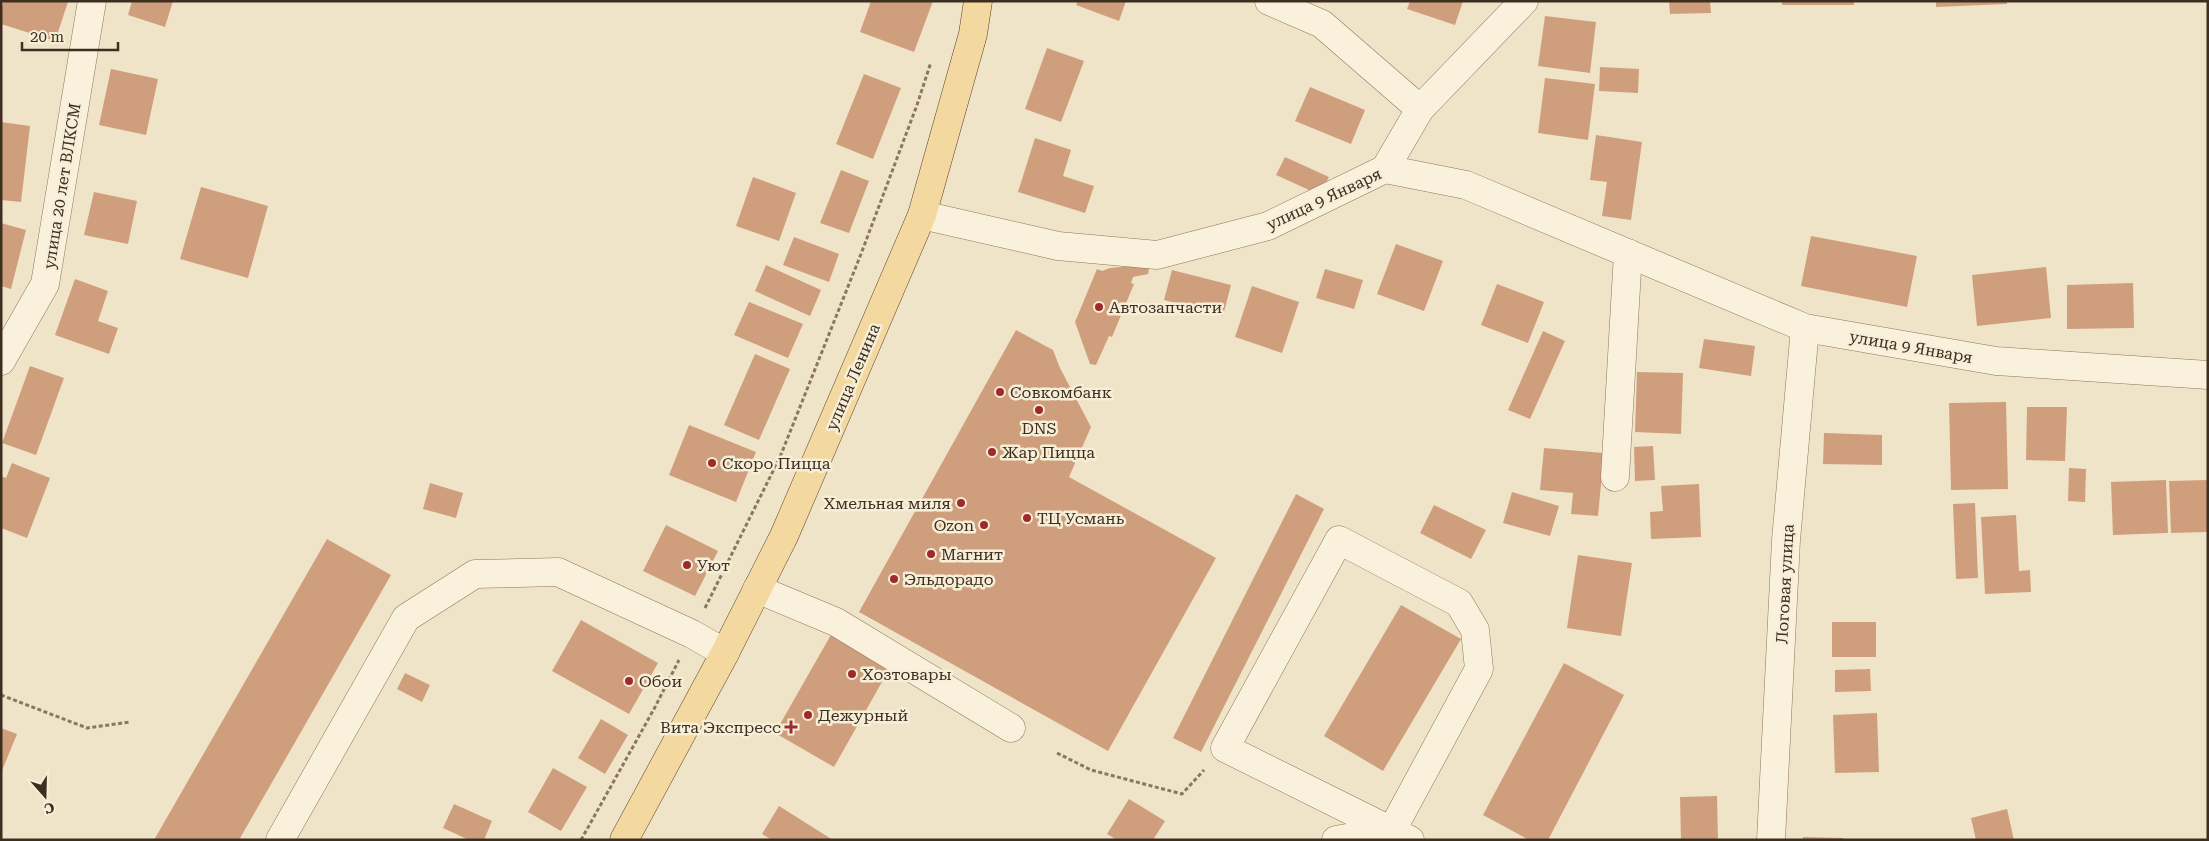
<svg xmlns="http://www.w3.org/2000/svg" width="2209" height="841" viewBox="0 0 2209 841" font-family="'Roboto Serif',serif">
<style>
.building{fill:#cf9f7d}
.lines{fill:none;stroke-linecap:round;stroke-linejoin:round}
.minor-casing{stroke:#8d765c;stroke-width:29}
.major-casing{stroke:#5b4430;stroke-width:29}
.path{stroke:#8d765c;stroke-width:3;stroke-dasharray:4 2.5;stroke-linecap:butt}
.minor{stroke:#faf1dc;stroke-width:28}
.major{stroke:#f3d9a0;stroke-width:28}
.poi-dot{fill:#9e2a2b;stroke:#f7eed8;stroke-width:2}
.labels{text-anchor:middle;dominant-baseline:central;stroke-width:5;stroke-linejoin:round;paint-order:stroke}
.street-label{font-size:16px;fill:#3d2e20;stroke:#f7eed8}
.poi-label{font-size:16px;fill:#3d2e20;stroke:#f7eed8;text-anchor:start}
</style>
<rect width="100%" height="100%" fill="#f0e4c8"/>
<path class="building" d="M 4,1 L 68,2 L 55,41 L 1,24 L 1,9 Z
M 132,1 L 173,1 L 165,27 L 128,15 Z
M 871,1 L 933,1 L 914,52 L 860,32 Z
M 1078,1 L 1126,1 L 1119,21 L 1076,5 Z
M 1410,1 L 1463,1 L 1455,25 L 1407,9 Z
M 1669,1 L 1710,1 L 1711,13 L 1670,14 Z
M 1782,1 L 1854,1 L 1854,5 L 1782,5 Z
M 1936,1 L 2007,1 L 2007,4 L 1936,7 Z
M 1545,16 L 1596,22 L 1590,73 L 1538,66 Z
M 1047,48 L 1084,61 L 1061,122 L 1025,109 Z
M 1600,67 L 1639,69 L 1638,93 L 1599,91 Z
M 111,69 L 158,79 L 146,135 L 99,125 Z
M 864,74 L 901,88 L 873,159 L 836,144 Z
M 1545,78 L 1595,84 L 1588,140 L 1538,133 Z
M 1310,87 L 1365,110 L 1351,144 L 1295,121 Z
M 1,122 L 30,126 L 21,202 L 1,200 Z
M 1596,135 L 1642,142 L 1631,220 L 1602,216 L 1607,182 L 1590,180 Z
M 1035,138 L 1071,150 L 1063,176 L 1094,186 L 1085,213 L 1018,192 Z
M 1285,157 L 1329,177 L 1320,195 L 1276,175 Z
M 841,170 L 869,181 L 849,233 L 820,223 Z
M 753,177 L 796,193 L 779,241 L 736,226 Z
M 201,187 L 268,206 L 248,278 L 180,259 Z
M 94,192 L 137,201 L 128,244 L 84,235 Z
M 1,223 L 26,230 L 11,289 L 1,286 Z
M 1811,236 L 1917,256 L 1907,307 L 1801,286 Z
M 794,237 L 839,254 L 829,282 L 783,265 Z
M 1396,244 L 1443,261 L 1424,311 L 1377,294 Z
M 1150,264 L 1148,274 L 1133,277 L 1131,283 L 1134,284 L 1112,337 L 1109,336 L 1096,365 L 1090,364 L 1075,322 L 1097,269 L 1102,271 L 1110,268 Z
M 766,265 L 821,290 L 810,316 L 755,291 Z
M 2046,267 L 2051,318 L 1977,326 L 1972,275 Z
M 1325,269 L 1363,280 L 1354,309 L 1316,298 Z
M 1172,270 L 1231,285 L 1223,316 L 1164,300 Z
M 75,279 L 108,291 L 98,321 L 118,328 L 109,354 L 55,335 Z
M 2133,283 L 2134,328 L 2067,329 L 2067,285 Z
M 1497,284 L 1544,302 L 1528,343 L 1481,325 Z
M 1252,286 L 1299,302 L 1282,353 L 1235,337 Z
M 749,302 L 803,324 L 788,358 L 734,335 Z
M 1016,330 L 1053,350 L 1060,368 L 1091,427 L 1069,477 L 1216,558 L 1108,751 L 859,612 Z
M 1543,331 L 1565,341 L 1530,419 L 1508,410 Z
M 1704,339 L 1755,346 L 1751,376 L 1699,368 Z
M 755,354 L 790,369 L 759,440 L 724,425 Z
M 30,366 L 64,378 L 36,455 L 2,443 Z
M 1637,372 L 1683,373 L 1681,434 L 1635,432 Z
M 2006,402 L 2008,489 L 1951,490 L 1949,403 Z
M 2027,407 L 2067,407 L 2065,461 L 2026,460 Z
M 689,425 L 756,452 L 736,502 L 669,475 Z
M 1824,433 L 1882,435 L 1882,465 L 1823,464 Z
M 1653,446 L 1655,480 L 1635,481 L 1634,447 Z
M 1544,448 L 1604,453 L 1598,516 L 1571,514 L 1573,493 L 1540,490 Z
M 12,463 L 50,478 L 27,538 L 1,528 L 1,476 L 6,478 Z
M 2069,468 L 2086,469 L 2085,502 L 2068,501 Z
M 2166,480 L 2168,533 L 2113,535 L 2111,482 Z
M 2208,480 L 2208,532 L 2171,533 L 2169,481 Z
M 430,483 L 463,493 L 456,518 L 423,509 Z
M 1699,484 L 1701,537 L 1651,539 L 1650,512 L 1663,511 L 1661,486 Z
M 1512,492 L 1559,506 L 1550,536 L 1503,523 Z
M 1296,494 L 1324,509 L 1201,752 L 1173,738 Z
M 1975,503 L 1978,578 L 1956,579 L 1953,504 Z
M 1434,505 L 1486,530 L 1471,559 L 1420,533 Z
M 2016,515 L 2019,571 L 2030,570 L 2031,592 L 1985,594 L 1981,517 Z
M 666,525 L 718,551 L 695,596 L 643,571 Z
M 327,539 L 391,575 L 239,840 L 154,840 Z
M 1578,555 L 1632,563 L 1621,636 L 1567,628 Z
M 1401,605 L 1461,639 L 1383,771 L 1324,736 Z
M 581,620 L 658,663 L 629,714 L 552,671 Z
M 1832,622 L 1876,622 L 1876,657 L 1832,657 Z
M 832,633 L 891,666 L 834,767 L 775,733 Z
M 1564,663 L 1624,695 L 1548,840 L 1529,840 L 1483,815 Z
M 1870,669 L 1871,691 L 1835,692 L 1835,670 Z
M 405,673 L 430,685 L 422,702 L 397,689 Z
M 1877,713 L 1879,772 L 1835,773 L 1833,715 Z
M 601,719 L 628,735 L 605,774 L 578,758 Z
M 1,728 L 17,734 L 1,773 Z
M 553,768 L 587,787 L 561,831 L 528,812 Z
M 1717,796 L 1718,840 L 1681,840 L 1680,797 Z
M 1129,799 L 1165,821 L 1153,840 L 1117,840 L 1107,834 Z
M 454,804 L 492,821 L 484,840 L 469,840 L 443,828 Z
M 779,806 L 833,840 L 772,840 L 762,834 Z
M 2007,809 L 2014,840 L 1976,840 L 1971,818 Z
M 1803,837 L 1843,838 L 1843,840 L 1803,840 Z"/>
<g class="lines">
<g class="minor-casing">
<path id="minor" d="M 1269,1 L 1322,24 L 1420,109
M 1385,169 L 1420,109 L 1524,1
M 922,215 L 1058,246 L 1157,255 L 1268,226 L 1385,169 L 1466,185 L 1805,328 L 1996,361 L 2208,375
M 1,361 L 45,284 L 92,1
M 1615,477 L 1628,253
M 757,589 L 836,622 L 1011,728
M 1392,830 L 1479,669 L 1475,630 L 1459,603 L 1339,540 L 1225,748 L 1410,840
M 280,840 L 406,618 L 475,574 L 558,572 L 692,634 L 725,653
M 1336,840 L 1392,830
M 1771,840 L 1786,540 L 1805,328"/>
</g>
<g class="major-casing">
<path id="major" d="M 624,840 L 725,653 L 784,536 L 922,215 L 973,34 L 978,1"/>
</g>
<path class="path" d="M 705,608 L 780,457 L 861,254 L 917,105 L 931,62
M 1,695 L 87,728 L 130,722
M 1057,753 L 1091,770 L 1182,794 L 1204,770
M 581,840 L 654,709 L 679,660"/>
<use href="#minor" class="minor"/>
<use href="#major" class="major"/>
</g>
<g class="poi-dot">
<circle cx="1099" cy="307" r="5"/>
<circle cx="1000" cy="392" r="5"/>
<circle cx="1039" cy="410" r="5"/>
<circle cx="992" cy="452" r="5"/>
<circle cx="712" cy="463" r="5"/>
<circle cx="961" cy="503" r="5"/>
<circle cx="1027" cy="518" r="5"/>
<circle cx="984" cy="525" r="5"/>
<circle cx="931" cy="554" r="5"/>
<circle cx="687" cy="565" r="5"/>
<circle cx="894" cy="579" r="5"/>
<circle cx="852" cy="674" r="5"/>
<circle cx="629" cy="681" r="5"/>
<circle cx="808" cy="715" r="5"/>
<path d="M788.5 719.5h5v5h5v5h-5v5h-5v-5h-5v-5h5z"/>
</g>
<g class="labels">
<g class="street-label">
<text transform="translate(62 186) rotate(-81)">улица 20 лет ВЛКСМ</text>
<text transform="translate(1324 199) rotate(-25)">улица 9 Января</text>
<text transform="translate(1911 347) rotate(10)">улица 9 Января</text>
<text transform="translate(853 377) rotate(-67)">улица Ленина</text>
<text transform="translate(1785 584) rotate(-87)">Логовая улица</text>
</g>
<g class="poi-label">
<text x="1109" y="307">Автозапчасти</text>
<text x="1010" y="392">Совкомбанк</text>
<text x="1039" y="428" text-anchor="middle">DNS</text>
<text x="1002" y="452">Жар Пицца</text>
<text x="722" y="463">Скоро Пицца</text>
<text x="951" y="503" text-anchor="end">Хмельная миля</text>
<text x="1037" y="518">ТЦ Усмань</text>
<text x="974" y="525" text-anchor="end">Ozon</text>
<text x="941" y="554">Магнит</text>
<text x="697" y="565">Уют</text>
<text x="904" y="579">Эльдорадо</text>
<text x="862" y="674">Хозтовары</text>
<text x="639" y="681">Обои</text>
<text x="818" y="715">Дежурный</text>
<text x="781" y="727" text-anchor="end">Вита Экспресс</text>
</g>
</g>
<rect width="2209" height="841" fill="none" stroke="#3d2e20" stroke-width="5"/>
<g transform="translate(45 796) rotate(160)" stroke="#f7eed8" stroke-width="4" paint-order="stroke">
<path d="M0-4L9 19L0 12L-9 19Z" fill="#3d2e20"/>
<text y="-8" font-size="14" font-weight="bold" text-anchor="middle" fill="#3d2e20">С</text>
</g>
<path d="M22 42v8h96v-8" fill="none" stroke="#3d2e20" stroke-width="2.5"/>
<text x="30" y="42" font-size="15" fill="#3d2e20" stroke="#f7eed8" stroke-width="4" paint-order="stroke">20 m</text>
</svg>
